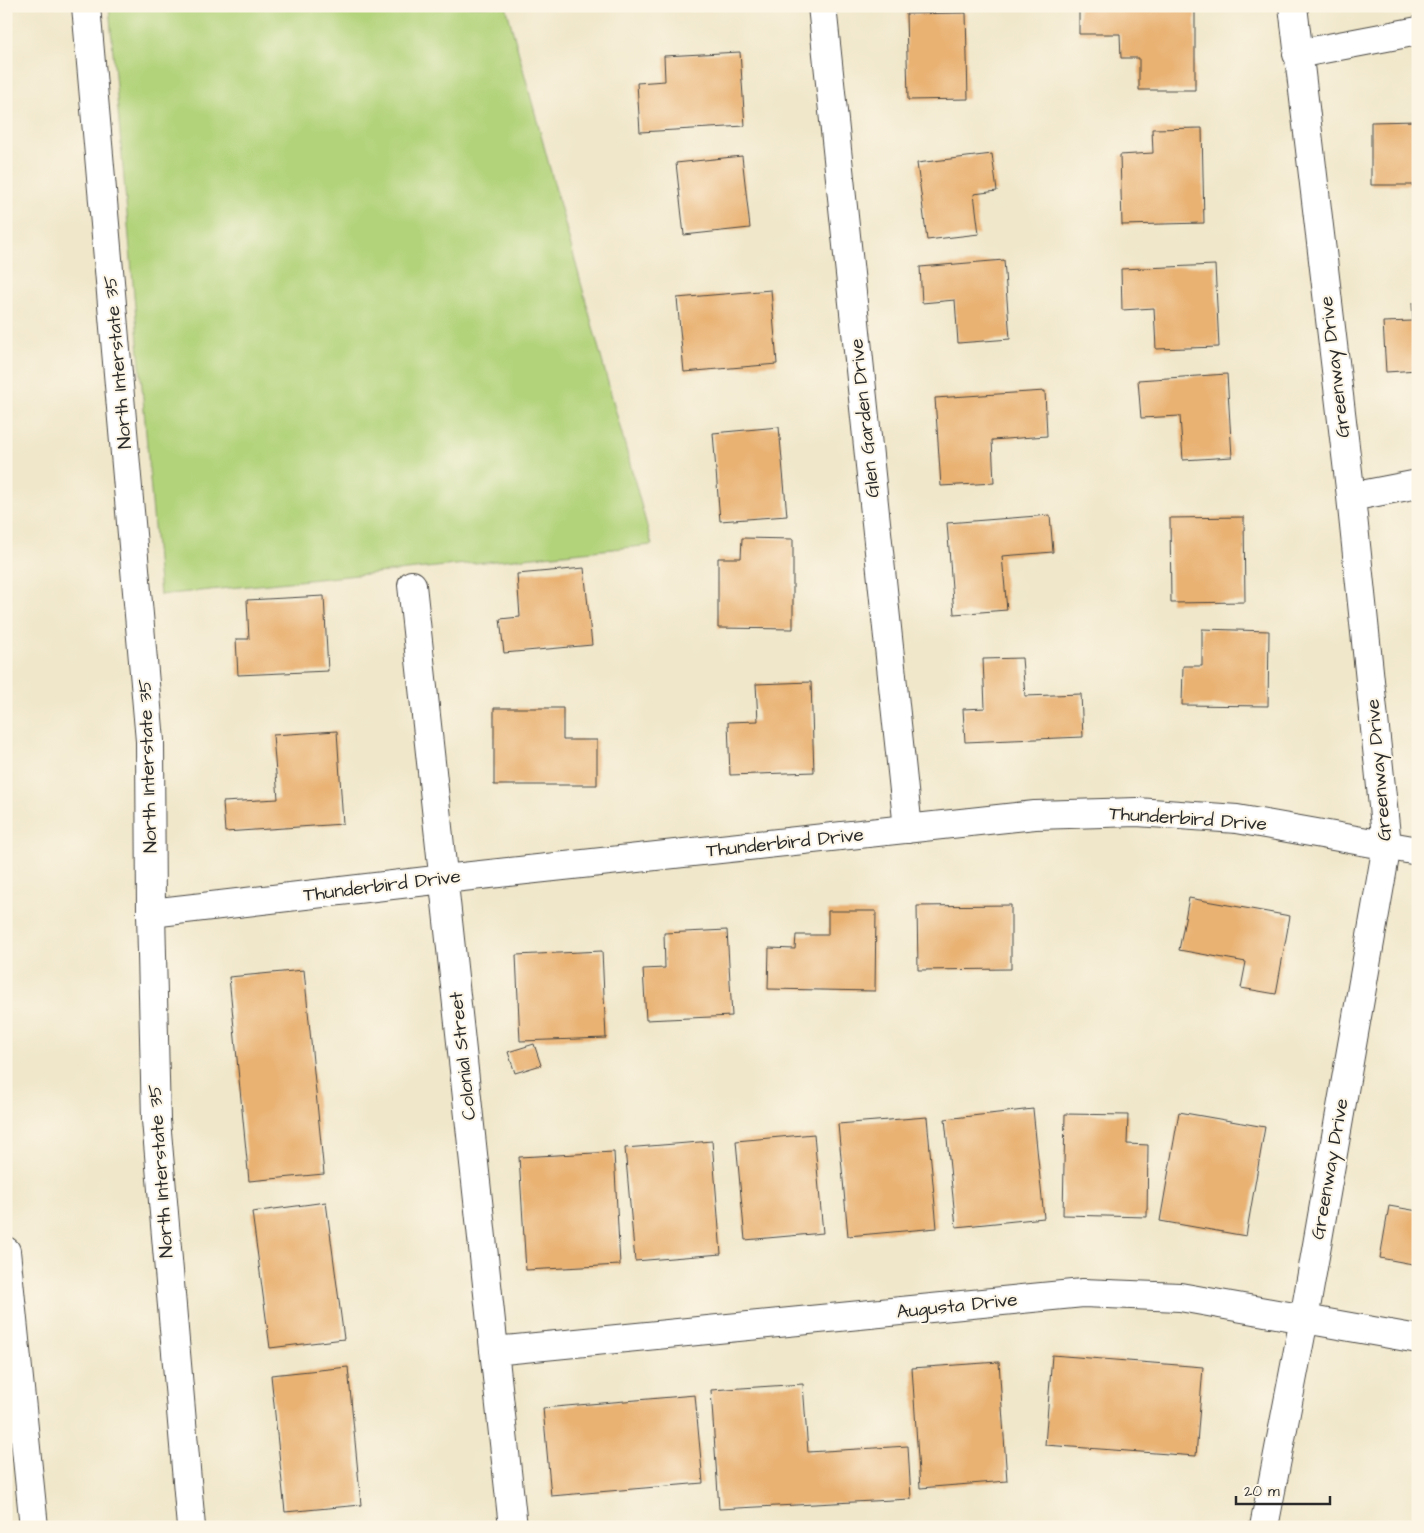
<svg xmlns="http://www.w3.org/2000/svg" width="1424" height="1533" viewBox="0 0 1424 1533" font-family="'Architects Daughter',sans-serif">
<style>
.green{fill:#b2d37a;stroke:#6e7f52}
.building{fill:#e9b273}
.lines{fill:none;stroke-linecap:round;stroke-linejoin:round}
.minor-casing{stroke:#494743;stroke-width:30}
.major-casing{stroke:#494743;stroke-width:30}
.highway-casing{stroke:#494743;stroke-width:30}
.minor{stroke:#fff;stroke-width:28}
.major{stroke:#fff;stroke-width:28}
.highway{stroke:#fff;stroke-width:28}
.labels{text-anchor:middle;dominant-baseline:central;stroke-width:4;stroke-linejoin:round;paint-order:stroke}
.street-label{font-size:19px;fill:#2b2b2b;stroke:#fcf5e5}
</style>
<rect width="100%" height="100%" fill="#fcf5e5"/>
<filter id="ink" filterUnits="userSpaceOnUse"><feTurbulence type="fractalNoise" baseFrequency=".02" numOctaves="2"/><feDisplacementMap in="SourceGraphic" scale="10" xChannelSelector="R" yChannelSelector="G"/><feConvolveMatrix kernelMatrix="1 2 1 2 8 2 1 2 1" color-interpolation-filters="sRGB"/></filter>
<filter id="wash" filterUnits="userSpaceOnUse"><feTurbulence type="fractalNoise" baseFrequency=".0096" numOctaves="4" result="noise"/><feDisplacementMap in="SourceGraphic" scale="20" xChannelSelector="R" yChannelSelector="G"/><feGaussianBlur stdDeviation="1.12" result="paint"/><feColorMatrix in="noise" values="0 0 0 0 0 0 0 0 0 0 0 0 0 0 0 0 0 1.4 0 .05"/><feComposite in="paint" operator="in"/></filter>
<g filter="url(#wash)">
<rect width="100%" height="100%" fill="#f0e7ca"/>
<path class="green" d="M 109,6 L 506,6 L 652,545 L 160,595 Z"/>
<g id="blocks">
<path class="building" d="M 1079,6 L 1195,6 L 1195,90 L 1139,90 L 1139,58 L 1121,58 L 1120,34 L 1079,34 Z
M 966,13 L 968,99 L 908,100 L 906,14 Z
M 740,52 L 745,126 L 640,132 L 637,83 L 665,81 L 664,56 Z
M 1418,121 L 1418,185 L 1371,185 L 1371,122 Z
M 1202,128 L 1204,223 L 1122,225 L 1120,155 L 1153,153 L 1152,129 Z
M 992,154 L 997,191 L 974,194 L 979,234 L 927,240 L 917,163 Z
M 742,156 L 750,228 L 684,235 L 676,163 Z
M 1004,260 L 1010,339 L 958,343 L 955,300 L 922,303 L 920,267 Z
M 1215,265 L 1219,347 L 1156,349 L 1154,308 L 1122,310 L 1121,269 Z
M 771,290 L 777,364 L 684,372 L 677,298 Z
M 1412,303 L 1418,303 L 1418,370 L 1386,372 L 1383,322 L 1413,321 Z
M 1227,374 L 1232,457 L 1183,460 L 1180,416 L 1141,418 L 1138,380 Z
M 1045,391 L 1047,436 L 992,440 L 994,483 L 941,486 L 935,398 Z
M 779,427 L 787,516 L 720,521 L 713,433 Z
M 1050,515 L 1053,552 L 1002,556 L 1007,610 L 954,614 L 947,523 Z
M 1244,517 L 1245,602 L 1171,603 L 1170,518 Z
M 742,538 L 793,539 L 793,629 L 718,628 L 718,558 L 741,558 Z
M 584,568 L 592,645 L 504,653 L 500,619 L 520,617 L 517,574 Z
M 324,596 L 328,671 L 238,675 L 236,639 L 249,639 L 247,600 Z
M 1202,629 L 1269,631 L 1268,706 L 1182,705 L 1183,666 L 1202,666 Z
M 1022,658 L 1025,696 L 1081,694 L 1083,737 L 965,742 L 963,709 L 985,708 L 983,659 Z
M 811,682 L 814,772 L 730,775 L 728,722 L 758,721 L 756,684 Z
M 494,708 L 563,708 L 563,740 L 597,740 L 597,785 L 494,785 Z
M 337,731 L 343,824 L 225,832 L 223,802 L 278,799 L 273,735 Z
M 1189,898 L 1290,916 L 1276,994 L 1241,988 L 1246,962 L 1179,950 Z
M 1011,905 L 1011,969 L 918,970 L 917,906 Z
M 828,911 L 876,911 L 875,991 L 768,989 L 769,948 L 795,949 L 796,935 L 828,935 Z
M 727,930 L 732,1016 L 646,1020 L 643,969 L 665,968 L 664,933 Z
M 602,951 L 606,1038 L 520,1041 L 516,955 Z
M 304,970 L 324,1174 L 249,1181 L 229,977 Z
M 534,1044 L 541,1065 L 515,1073 L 508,1052 Z
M 1033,1109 L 1044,1218 L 956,1227 L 945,1119 Z
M 1179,1112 L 1265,1127 L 1246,1236 L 1160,1221 Z
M 1065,1114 L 1128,1115 L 1127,1144 L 1148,1145 L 1147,1217 L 1063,1215 Z
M 927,1117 L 937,1228 L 848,1236 L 838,1124 Z
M 814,1134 L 823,1233 L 745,1240 L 736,1141 Z
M 712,1141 L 721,1254 L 635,1261 L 625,1148 Z
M 614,1152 L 620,1265 L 526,1270 L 519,1157 Z
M 326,1202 L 344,1339 L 270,1348 L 252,1212 Z
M 1389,1206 L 1418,1211 L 1418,1265 L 1380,1258 Z
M 1052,1355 L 1203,1367 L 1196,1456 L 1045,1445 Z
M 999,1362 L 1007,1481 L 920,1488 L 912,1368 Z
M 348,1367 L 361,1505 L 285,1512 L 271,1375 Z
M 803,1384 L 808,1452 L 908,1446 L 911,1499 L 719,1509 L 711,1390 Z
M 695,1395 L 703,1483 L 551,1496 L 543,1408 Z"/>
</g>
</g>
<g filter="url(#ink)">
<use href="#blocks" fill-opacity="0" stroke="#494743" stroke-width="1"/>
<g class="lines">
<g class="minor-casing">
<path id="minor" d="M 822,6 L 908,829
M 1297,54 L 1418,31
M 1351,497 L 1418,484
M 412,585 L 513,1527
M 151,913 L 444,879 L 1035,815 L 1137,812 L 1237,819 L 1418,851
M 494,1351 L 1083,1293 L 1180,1297 L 1418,1339
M 1264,1527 L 1304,1319 L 1387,845 L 1351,497 L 1293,6"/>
</g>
<g class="major-casing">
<path id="major" d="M 86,6 L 150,741 L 151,913 L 156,1120 L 191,1527"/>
</g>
<g class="highway-casing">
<path id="highway" d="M 6,1251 L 34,1527"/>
</g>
<use href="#minor" class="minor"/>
<use href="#major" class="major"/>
<use href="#highway" class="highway"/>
</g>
</g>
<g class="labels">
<g class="street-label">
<text transform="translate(118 362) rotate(-95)">North Interstate 35</text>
<text transform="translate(1335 367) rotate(-97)">Greenway Drive</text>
<text transform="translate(865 418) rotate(-96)">Glen Garden Drive</text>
<text transform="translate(148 766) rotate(-92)">North Interstate 35</text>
<text transform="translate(1379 770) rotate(-95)">Greenway Drive</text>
<text transform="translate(1188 819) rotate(4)">Thunderbird Drive</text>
<text transform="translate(785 843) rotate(-6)">Thunderbird Drive</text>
<text transform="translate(382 886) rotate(-7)">Thunderbird Drive</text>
<text transform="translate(463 1056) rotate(-96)">Colonial Street</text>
<text transform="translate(1330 1169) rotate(-80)">Greenway Drive</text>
<text transform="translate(161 1171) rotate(-94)">North Interstate 35</text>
<text transform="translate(957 1306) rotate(-6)">Augusta Drive</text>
</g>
</g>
<rect width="1424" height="1533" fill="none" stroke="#fcf5e5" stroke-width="25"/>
<path d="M1236 1496v8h94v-8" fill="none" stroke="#2b2b2b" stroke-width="2.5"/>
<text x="1244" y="1496" font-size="15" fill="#2b2b2b" stroke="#fcf5e5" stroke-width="4" paint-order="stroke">20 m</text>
</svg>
